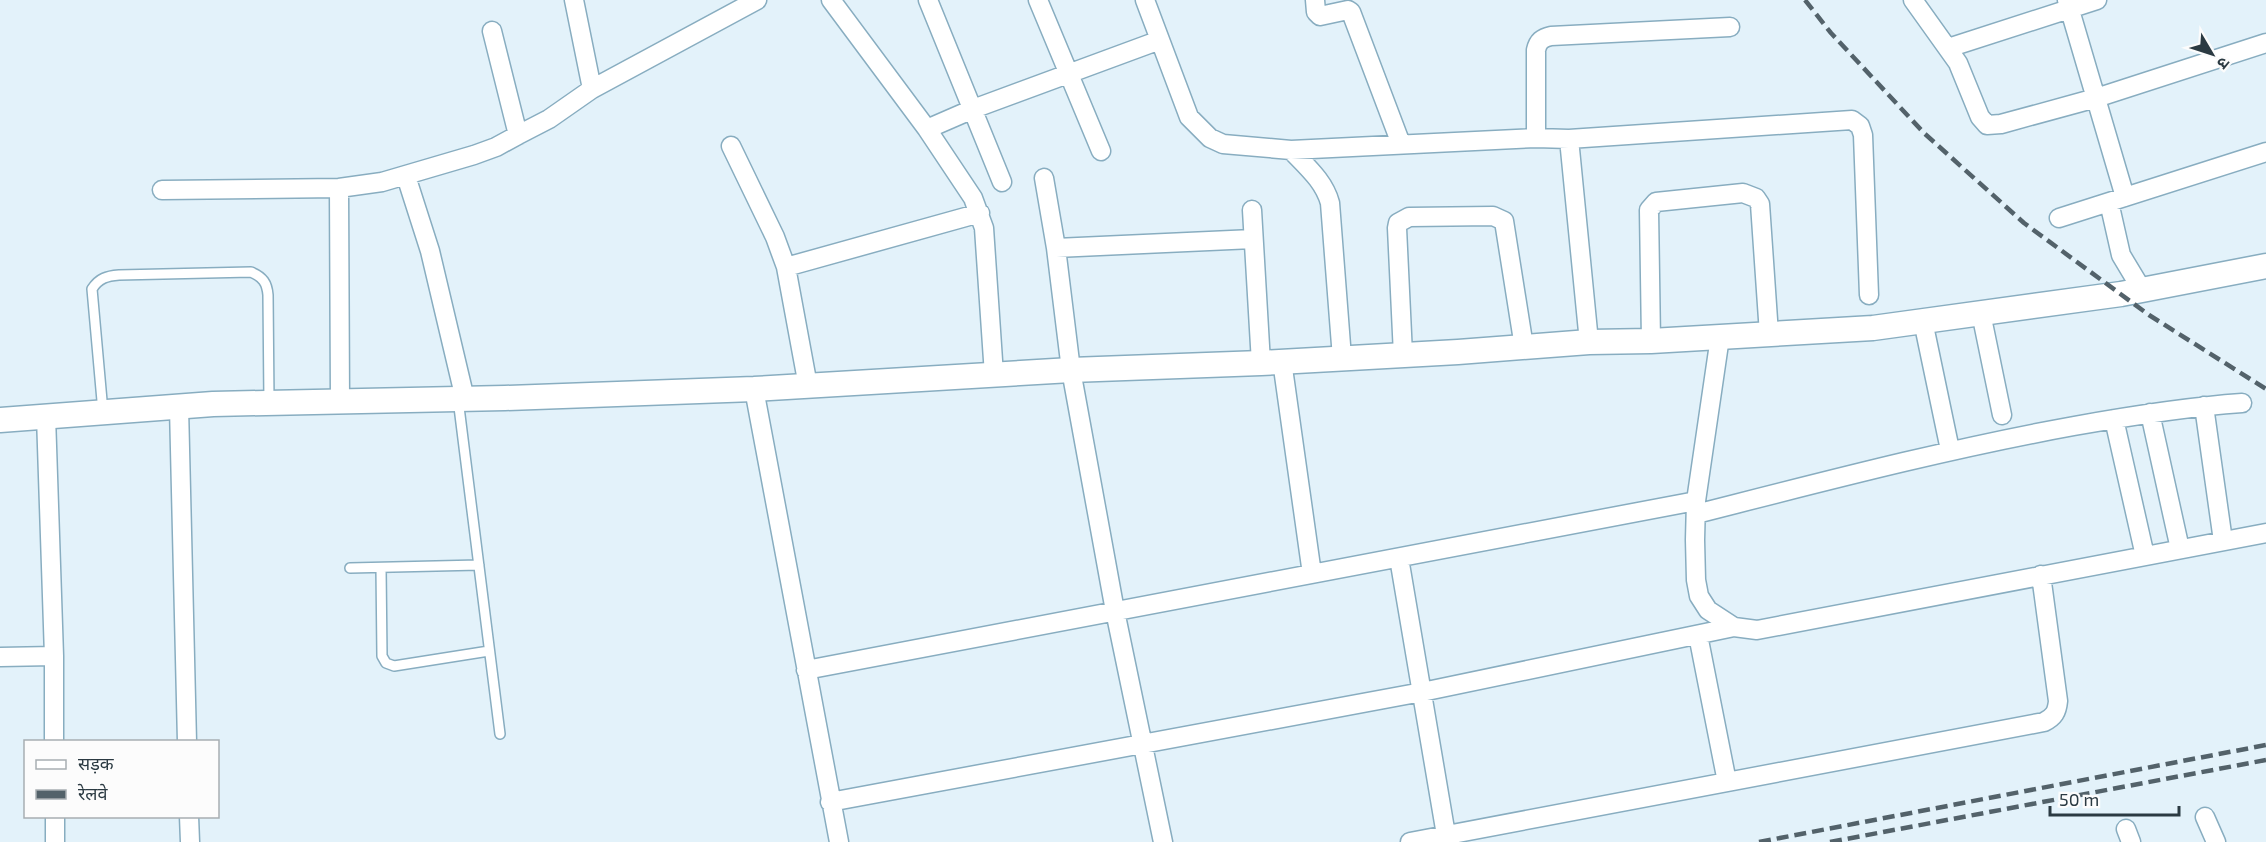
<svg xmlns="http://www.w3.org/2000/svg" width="2266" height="842" viewBox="0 0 2266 842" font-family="'Exo 2','Noto Sans Devanagari',sans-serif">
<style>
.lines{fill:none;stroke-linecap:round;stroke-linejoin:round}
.lane-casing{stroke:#88adc0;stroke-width:12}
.street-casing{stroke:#88adc0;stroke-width:21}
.secondary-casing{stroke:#88adc0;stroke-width:27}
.lane{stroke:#fff;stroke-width:9}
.street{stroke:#fff;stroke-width:18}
.secondary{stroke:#fff;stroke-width:24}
.rail{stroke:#53626a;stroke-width:4.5;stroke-dasharray:12 6;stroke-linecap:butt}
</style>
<rect width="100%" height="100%" fill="#e3f2fa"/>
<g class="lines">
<g class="lane-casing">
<path id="lane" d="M 458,399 L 500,734
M 103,412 L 92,289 C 99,278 107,276 119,275 L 251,272 C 263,277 267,283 268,295 L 269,402
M 350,568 L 479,565
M 381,568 L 382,656 L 386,663 L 394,666 L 489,651"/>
</g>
<g class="street-casing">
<path id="street" d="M 574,0 L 592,89
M 831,0 L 927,129 L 973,198 L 984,228 L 994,375
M 928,0 L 1002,182
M 1038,0 L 1101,151
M 1145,0 L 1189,117 L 1210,138 L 1223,144 L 1291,150 L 1536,138 L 1569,139 L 1852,120 L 1860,126 L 1863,135 L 1869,295
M 1315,0 L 1316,12 L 1320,16 L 1348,10 L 1351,12 L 1401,144
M 1913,0 L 1958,63 L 1980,117 L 1987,125 L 2001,124 L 2096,98 L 2266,43
M 2067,0 L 2125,197
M 492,31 L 518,135
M 1948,48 L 2097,0
M 927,129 L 973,109 L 1160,40
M 1536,138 L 1536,50 C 1538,41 1542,38 1551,36 L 1730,27
M 1569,139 L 1589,342
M 731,146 L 775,237 L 786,267 L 808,386
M 1291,150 C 1307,167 1324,181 1330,203 L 1342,358
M 406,176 L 430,251 L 465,399
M 1044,178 L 1056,248 L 1071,370 L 1115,611 L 1163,842
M 339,188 L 340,402
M 162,190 L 339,188 L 382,182 L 474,155 L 496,147 L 518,135 L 549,119 L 592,89 L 757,0
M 2109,202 L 2121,255 L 2142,290
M 1252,210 L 1261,363
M 2059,218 L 2266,152
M 1056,248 L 1253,239
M 786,267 L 980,213
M 1981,313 L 2002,415
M 1923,321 L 1950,450
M 1720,337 L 1696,501 L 1695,540 L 1696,580 L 1699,596 L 1708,610 L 1734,627 L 1757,630 L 2266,533
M 1651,341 L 1649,210 L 1656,202 L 1743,193 L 1756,198 L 1760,204 L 1769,334
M 1403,355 L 1397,228 L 1398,223 L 1409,217 L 1493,216 L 1504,221 L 1524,347
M 1282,361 L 1312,574
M 754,389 L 839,842
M 2204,406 L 2223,541
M 179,407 L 187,742
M 2150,413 L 2180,549
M 46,416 L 54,656 L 54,742
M 2114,419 L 2145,556
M 1696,514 C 1822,482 1947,449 2074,426 C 2130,416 2185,407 2242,403
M 1399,558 L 1446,835
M 1698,635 L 1727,782
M 0,657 L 54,656
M 806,670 L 1696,501
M 830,802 L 1422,692 L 1734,627
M 55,816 L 55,842
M 189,816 L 190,842
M 2205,817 L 2216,842
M 2126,829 L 2131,842
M 1410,842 L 2044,722 C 2054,717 2057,712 2058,701 L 2041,575"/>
</g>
<g class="secondary-casing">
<path id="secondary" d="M 0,420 L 213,404 L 505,398 L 754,389 L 1071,370 L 1261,363 L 1458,352 L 1589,342 L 1651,341 L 1873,328 L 2121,294 L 2266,266"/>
</g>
<use href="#lane" class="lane"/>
<use href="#street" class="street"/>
<use href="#secondary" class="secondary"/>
<path class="rail" d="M 1805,0 L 1831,33 L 1924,133 L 2024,223 L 2149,315 L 2266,389
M 1759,842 L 2266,745
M 1830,842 L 2266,760"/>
</g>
<rect x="24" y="740" width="195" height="78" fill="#fcfcfc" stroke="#a8aeb2" stroke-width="1.5"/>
<rect x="36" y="760" width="30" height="9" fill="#ffffff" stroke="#a8aeb2" stroke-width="1.5"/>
<text x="78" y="770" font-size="18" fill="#2b3a42">सड़क</text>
<rect x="36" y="790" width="30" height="9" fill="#53626a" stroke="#a8aeb2" stroke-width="1.5"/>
<text x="78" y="800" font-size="18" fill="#2b3a42">रेलवे</text>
<g transform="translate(2212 54) rotate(129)" stroke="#fcfcfc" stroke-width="4.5" paint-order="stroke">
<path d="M0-4.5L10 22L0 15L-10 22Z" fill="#2b3a42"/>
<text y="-9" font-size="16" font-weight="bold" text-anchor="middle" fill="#2b3a42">उ</text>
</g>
<path d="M2050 806v9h129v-9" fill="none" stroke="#2b3a42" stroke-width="3"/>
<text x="2059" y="806" font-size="18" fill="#2b3a42" stroke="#fcfcfc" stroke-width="4.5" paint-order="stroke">50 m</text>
</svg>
